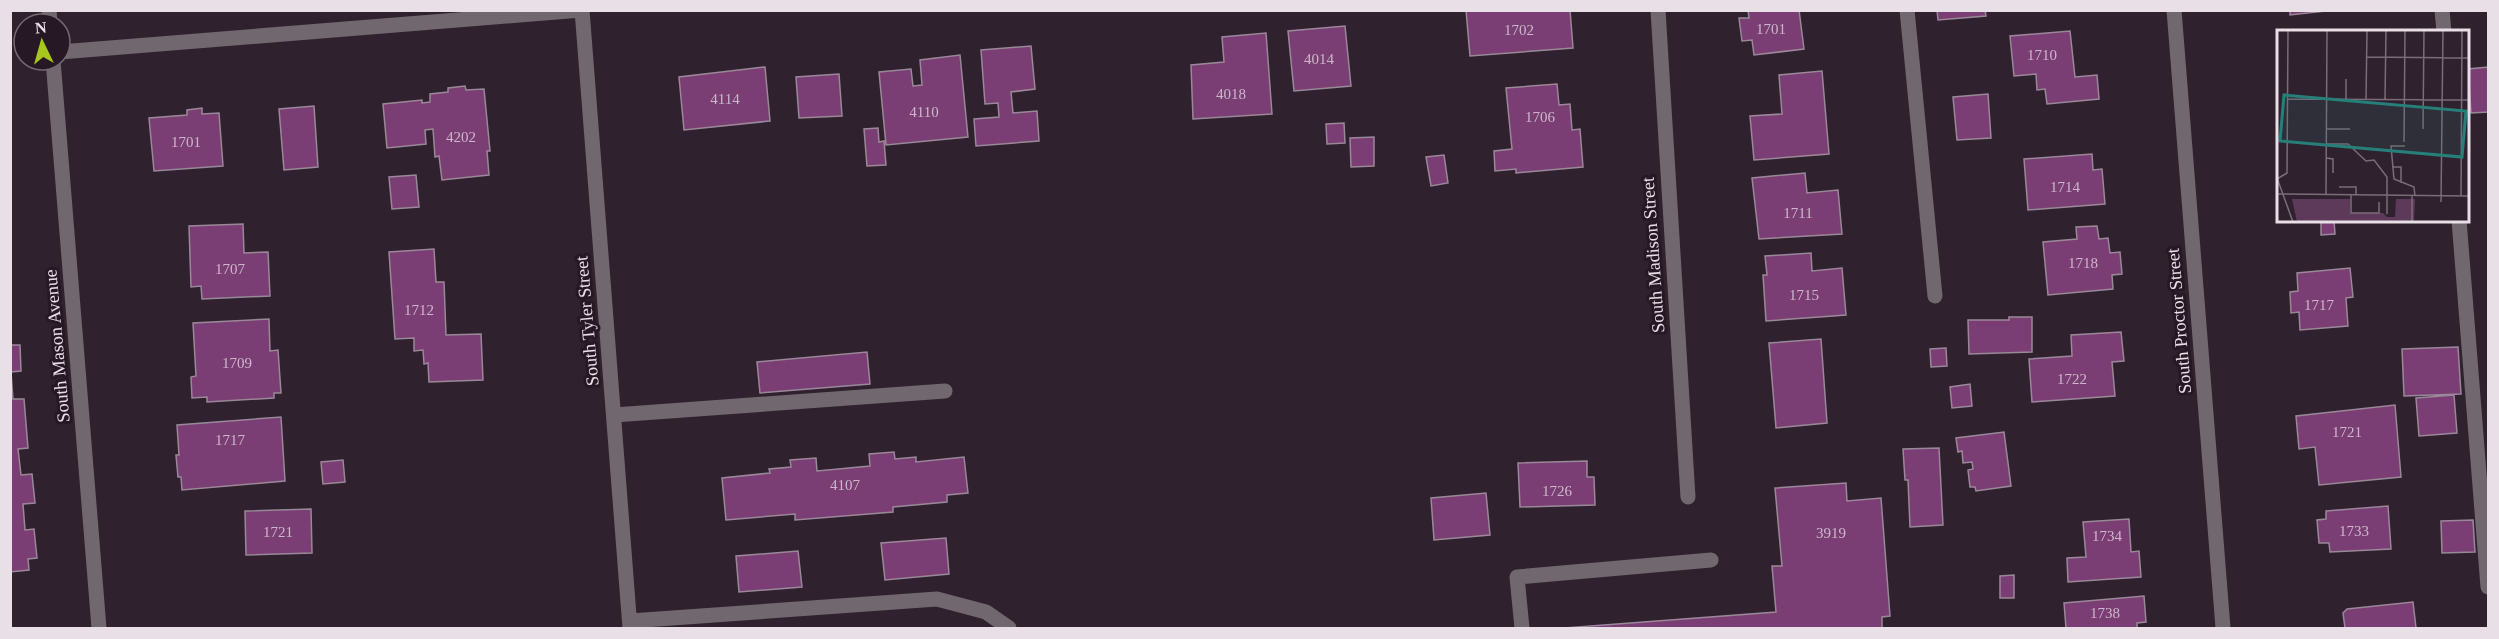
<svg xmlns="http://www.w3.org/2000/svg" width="2499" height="639" viewBox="0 0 2499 639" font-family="'Times New Roman',serif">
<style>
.building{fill:#7a3e74;stroke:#9a8898;stroke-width:1.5}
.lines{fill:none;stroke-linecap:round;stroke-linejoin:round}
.minor{stroke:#70686e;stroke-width:15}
.labels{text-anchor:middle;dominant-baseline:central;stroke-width:6;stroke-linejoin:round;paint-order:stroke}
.number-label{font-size:15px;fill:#cdb7ca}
.street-label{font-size:18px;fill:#e9dfe7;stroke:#261824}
.inset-road{fill:none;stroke:#7a6d78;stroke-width:1.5}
.view{fill:#25807a;fill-opacity:0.15;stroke:#25807a;stroke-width:3}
.inset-edge{fill:none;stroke:#e9dfe7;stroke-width:3}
</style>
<rect width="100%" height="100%" fill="#30212e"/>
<path class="building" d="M 1466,10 L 1570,10 L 1573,48 L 1470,56 Z
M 1748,10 L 1799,10 L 1804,49 L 1754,55 L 1752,40 L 1742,41 L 1739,18 L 1749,18 Z
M 1937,10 L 1985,10 L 1986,16 L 1938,20 Z
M 2290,10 L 2335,10 L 2290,15 Z
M 1345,26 L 1351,86 L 1294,91 L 1288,31 Z
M 2070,31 L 2075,77 L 2097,75 L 2099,99 L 2047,104 L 2045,89 L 2037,90 L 2036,74 L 2014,76 L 2010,36 Z
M 1266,33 L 1272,114 L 1193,119 L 1191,65 L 1224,62 L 1222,37 Z
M 1031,46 L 1035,89 L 1011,92 L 1013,113 L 1037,111 L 1039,141 L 976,146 L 974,119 L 999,117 L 998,103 L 985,104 L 981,50 Z
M 960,55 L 968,137 L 886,145 L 879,72 L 911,69 L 913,86 L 922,85 L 920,60 Z
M 765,67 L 770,121 L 684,130 L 679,77 Z
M 2488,67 L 2488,112 L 2471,113 L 2468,69 Z
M 1822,71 L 1829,154 L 1754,160 L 1750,116 L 1782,114 L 1779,75 Z
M 839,74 L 842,116 L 799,118 L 796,77 Z
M 1557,84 L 1559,105 L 1570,104 L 1572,130 L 1580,129 L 1583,167 L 1516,173 L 1516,169 L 1495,171 L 1494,151 L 1512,149 L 1506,88 Z
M 465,86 L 466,90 L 484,89 L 490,151 L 487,151 L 489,175 L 442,180 L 439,156 L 435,157 L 433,129 L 425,130 L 426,144 L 387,148 L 383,104 L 422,100 L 422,103 L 430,102 L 430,94 L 448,92 L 448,88 Z
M 1988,94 L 1991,138 L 1957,140 L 1953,97 Z
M 314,106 L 318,167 L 284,170 L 279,109 Z
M 202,108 L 202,114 L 219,113 L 223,166 L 154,171 L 149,118 L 187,115 L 187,110 Z
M 1344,123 L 1345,143 L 1327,144 L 1326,124 Z
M 878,128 L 879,142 L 884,141 L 886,165 L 867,166 L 864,129 Z
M 1374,137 L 1374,166 L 1351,167 L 1350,138 Z
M 2092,154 L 2093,170 L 2102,169 L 2105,204 L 2028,210 L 2024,159 Z
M 1444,155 L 1448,183 L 1431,186 L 1426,157 Z
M 1805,173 L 1807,193 L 1838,190 L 1842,234 L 1759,239 L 1752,178 Z
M 416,175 L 419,207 L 392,209 L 389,177 Z
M 2294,220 L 2334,220 L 2335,234 L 2321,235 L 2321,221 Z
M 243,224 L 244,253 L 268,252 L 270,296 L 202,299 L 201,286 L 191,287 L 189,226 Z
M 2097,226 L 2099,239 L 2108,238 L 2110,253 L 2120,252 L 2122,274 L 2112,275 L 2113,289 L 2048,295 L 2043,242 L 2077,239 L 2076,227 Z
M 434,249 L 436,282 L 444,282 L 446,335 L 481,334 L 483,380 L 429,382 L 428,363 L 424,364 L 423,350 L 414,351 L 414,338 L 395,339 L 389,252 Z
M 1811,253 L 1812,271 L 1842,268 L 1846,315 L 1766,321 L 1763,275 L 1767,275 L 1765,256 Z
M 2350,268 L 2353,297 L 2346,298 L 2348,326 L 2300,330 L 2299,312 L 2291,313 L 2290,292 L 2298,291 L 2297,273 Z
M 2009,317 L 2032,317 L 2032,352 L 1969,354 L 1968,320 L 2009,320 Z
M 269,319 L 270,351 L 278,350 L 281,393 L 274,393 L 274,398 L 207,402 L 207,397 L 192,398 L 191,377 L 196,376 L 193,323 Z
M 2121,332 L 2124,361 L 2112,362 L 2115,396 L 2032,402 L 2029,359 L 2072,356 L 2071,335 Z
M 1821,339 L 1827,423 L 1776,428 L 1769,343 Z
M 10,345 L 20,345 L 21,371 L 11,372 L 13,399 L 24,399 L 28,448 L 18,449 L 21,475 L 32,474 L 35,503 L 23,504 L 25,530 L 34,529 L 37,558 L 28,559 L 29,570 L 10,572 Z
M 2458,347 L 2461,394 L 2404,396 L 2402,349 Z
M 1946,348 L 1947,366 L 1931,367 L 1930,349 Z
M 867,352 L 870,384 L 760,393 L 757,362 Z
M 1970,384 L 1972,406 L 1952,408 L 1950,387 Z
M 2454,395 L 2457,433 L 2419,436 L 2416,398 Z
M 2395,405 L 2401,477 L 2319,485 L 2315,447 L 2299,449 L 2296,416 Z
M 281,417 L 285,481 L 182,490 L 181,477 L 178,477 L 176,455 L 179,455 L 177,425 Z
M 2004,432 L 2011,486 L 1976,491 L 1975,487 L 1970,487 L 1968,470 L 1973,469 L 1972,462 L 1963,463 L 1962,451 L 1958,452 L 1956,438 Z
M 1939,448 L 1943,525 L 1910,527 L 1908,480 L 1905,480 L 1903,449 Z
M 894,452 L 895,459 L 916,457 L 916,462 L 964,457 L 968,493 L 947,495 L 947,502 L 893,507 L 893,512 L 795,520 L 795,514 L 726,520 L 722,478 L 770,473 L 769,469 L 791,467 L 790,460 L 816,458 L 817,471 L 870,466 L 869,454 Z
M 343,460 L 345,482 L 323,484 L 321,462 Z
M 1587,461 L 1587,477 L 1594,477 L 1595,505 L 1520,507 L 1518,463 Z
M 1846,483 L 1847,501 L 1881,498 L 1890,616 L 1882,617 L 1882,628 L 1564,628 L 1776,612 L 1772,566 L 1782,566 L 1775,488 Z
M 1486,493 L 1490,535 L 1434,540 L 1431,498 Z
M 2388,506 L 2391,549 L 2330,552 L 2329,543 L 2319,543 L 2317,520 L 2326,519 L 2326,511 Z
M 311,509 L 312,553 L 246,555 L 245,511 Z
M 2129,519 L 2131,552 L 2139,551 L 2141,577 L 2068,582 L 2067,558 L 2086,557 L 2083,522 Z
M 2473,520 L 2475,552 L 2442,553 L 2441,521 Z
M 946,538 L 949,574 L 885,580 L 881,543 Z
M 798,551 L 802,587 L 739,592 L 736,556 Z
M 2014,575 L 2014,598 L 2000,598 L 2000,576 Z
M 2144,596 L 2146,622 L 2137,623 L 2137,628 L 2066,628 L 2064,603 Z
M 2413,602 L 2416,628 L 2345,628 L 2343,613 L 2347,609 Z"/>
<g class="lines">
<path class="minor" d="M 49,10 L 50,24
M 582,10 L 630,628
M 1658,10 L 1688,497
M 1907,10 L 1935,296
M 2174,10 L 2223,628
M 2442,10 L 2444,32
M 60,52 L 581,10
M 53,60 L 99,628
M 2459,220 L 2488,587
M 614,415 L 945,391
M 630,621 L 937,599 L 986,612 L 1009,628
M 1522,628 L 1517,577 L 1711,560"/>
</g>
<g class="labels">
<g class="number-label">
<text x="1771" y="29">1701</text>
<text x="1519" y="30">1702</text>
<text x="2042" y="55">1710</text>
<text x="1319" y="59">4014</text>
<text x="1231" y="94">4018</text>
<text x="725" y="99">4114</text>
<text x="924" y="112">4110</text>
<text x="1540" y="117">1706</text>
<text x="461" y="137">4202</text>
<text x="186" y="142">1701</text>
<text x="2065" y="187">1714</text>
<text x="1798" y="213">1711</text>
<text x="2083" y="263">1718</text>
<text x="230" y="269">1707</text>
<text x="1804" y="295">1715</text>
<text x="2319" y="305">1717</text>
<text x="419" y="310">1712</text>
<text x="237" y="363">1709</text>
<text x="2072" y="379">1722</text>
<text x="2347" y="432">1721</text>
<text x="230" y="440">1717</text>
<text x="845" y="485">4107</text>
<text x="1557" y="491">1726</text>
<text x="2354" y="531">1733</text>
<text x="278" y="532">1721</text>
<text x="1831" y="533">3919</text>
<text x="2107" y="536">1734</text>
<text x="2105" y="613">1738</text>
</g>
<g class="street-label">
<text transform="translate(1653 255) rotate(-94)">South Madison Street</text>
<text transform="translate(587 321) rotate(-95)">South Tyler Street</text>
<text transform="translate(2179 321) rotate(-95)">South Proctor Street</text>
<text transform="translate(57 346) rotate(-95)">South Mason Avenue</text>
</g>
</g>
<g transform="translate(2277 30)">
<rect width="192" height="192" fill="#30212e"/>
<path d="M 15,169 L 73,169 L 73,183 L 106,183 L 110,187 L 118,187 L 119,169 L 138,169 L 137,192 L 20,192 Z" fill="#5d3a59"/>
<path class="inset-road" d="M 89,27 L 192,28M 11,69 L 192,70M 69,69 L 69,49M 89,70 L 90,0M 108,70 L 109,0M 49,99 L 73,99M 146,99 L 147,0M 127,112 L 128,0M 49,114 L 71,114 L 89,131 L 97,130 L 110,147 L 110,184M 128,116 L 114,116 L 117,149 L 137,157 L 138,166M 49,128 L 56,129 L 56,143M 115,137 L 124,137 L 124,153M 0,148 L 16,192M 0,149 L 10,143 L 11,0M 62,157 L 79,157 L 79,165M 0,164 L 192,166M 49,164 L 50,0M 74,165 L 74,183 L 102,183 L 102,172M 135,166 L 135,192M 184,166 L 185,0M 164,172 L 166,0"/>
<path class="view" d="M 7,65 L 189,81 L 185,127 L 3,111 Z"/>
<rect width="192" height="192" class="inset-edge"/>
</g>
<rect width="2499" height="639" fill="none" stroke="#e9dfe7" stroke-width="24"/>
<g transform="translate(42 42) rotate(355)"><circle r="28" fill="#261824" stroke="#746872" stroke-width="1.5"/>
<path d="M0-4.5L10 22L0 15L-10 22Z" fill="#a7c71e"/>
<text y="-9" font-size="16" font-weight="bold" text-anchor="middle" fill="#e9dfe7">N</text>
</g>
</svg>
